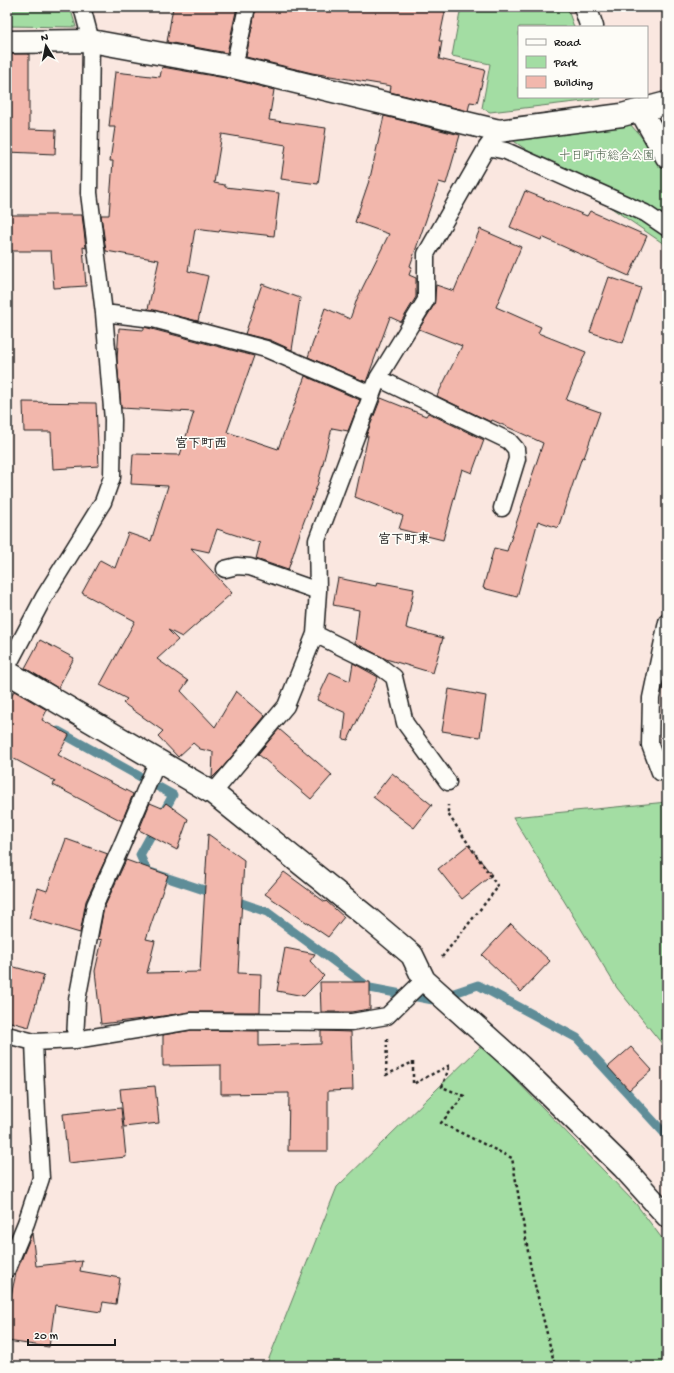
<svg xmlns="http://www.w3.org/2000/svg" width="674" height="1373" viewBox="0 0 674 1373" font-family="'Gochi Hand','Klee One',sans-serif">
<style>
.green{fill:#a3dda3;stroke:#607c60}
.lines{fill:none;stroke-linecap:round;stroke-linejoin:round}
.stream{stroke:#5f8d98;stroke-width:9}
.building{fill:#f2b7ac;stroke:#1c1c1c}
.service-casing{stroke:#1c1c1c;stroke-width:19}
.minor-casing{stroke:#1c1c1c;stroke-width:25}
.path{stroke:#1c1c1c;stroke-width:2.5;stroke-dasharray:3 3;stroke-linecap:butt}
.service{stroke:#fdfcf7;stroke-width:16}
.minor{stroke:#fdfcf7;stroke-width:22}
.labels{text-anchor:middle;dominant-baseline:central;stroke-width:3.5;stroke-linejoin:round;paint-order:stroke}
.park-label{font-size:12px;fill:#4b604b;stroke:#fdfcf7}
.neighbourhood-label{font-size:13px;font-weight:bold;fill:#1c1c1c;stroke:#fdfcf7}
</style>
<rect width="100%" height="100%" fill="#fae7e0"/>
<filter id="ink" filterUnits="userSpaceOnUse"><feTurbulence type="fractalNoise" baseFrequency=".025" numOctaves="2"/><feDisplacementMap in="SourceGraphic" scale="8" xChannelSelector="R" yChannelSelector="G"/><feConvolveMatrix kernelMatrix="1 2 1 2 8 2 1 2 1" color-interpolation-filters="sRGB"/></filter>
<g filter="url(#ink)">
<path class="green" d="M 7,7 L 70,7 L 76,27 L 7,26 Z
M 461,7 L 567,7 L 574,27 L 519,27 L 519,97 L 600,97 L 601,99 L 490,112 L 482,108 L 490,64 L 452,56 Z
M 622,115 L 667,166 L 667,246 L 499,131 Z
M 667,695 L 667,782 L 660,772 Z
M 667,802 L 667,1050 L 617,988 L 513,817 Z
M 482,1045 L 636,1204 L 667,1245 L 667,1366 L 266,1366 L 337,1187 Z"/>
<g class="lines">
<path class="stream" d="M 58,731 L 173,795 L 162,815
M 156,826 L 140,855 L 147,871 L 216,894
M 230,899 L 267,912 L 370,988 L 433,1000 L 478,985 L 577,1038 L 667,1136"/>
</g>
<path class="building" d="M 173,7 L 237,7 L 227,53 L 167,42 Z
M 256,7 L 446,7 L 439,41 L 442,41 L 439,59 L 485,70 L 477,103 L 470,102 L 468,111 L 390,92 L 391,86 L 312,73 L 246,57 Z
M 7,54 L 29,54 L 29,129 L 56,130 L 55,154 L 7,152 Z
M 162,67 L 231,79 L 274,90 L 269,120 L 326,128 L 318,184 L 281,179 L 286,145 L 222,134 L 214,183 L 225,185 L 225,187 L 279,193 L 274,236 L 220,230 L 219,232 L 195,229 L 188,271 L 208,276 L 198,321 L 148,309 L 159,260 L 106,251 L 101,215 L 109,215 L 113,161 L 110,161 L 115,127 L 109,127 L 115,72 L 160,77 Z
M 384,116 L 460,135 L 446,184 L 439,182 L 410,266 L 412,267 L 409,275 L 416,278 L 416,297 L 401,322 L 390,317 L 366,382 L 308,357 L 325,308 L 350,319 L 357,299 L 389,234 L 355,222 L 370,178 Z
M 525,191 L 587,216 L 590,211 L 647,236 L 629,276 L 542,237 L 541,240 L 510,227 Z
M 7,215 L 82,215 L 86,248 L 83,247 L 86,286 L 54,288 L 51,251 L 7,251 Z
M 480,229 L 521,247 L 496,307 L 541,327 L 538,333 L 586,352 L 566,400 L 600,412 L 584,458 L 582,457 L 558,528 L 538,521 L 517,597 L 483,588 L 494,548 L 507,551 L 543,443 L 492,420 L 491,422 L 437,396 L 462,346 L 419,329 L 434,305 L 436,285 L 454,291 Z
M 609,277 L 641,288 L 623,343 L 590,332 Z
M 262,284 L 300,298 L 292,350 L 270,340 L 245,334 Z
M 144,327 L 254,356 L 227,432 L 278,449 L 305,376 L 360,400 L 348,431 L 332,428 L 318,483 L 303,524 L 288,570 L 256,559 L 260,543 L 217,529 L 209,552 L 191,548 L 232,593 L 182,637 L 168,630 L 178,640 L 157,659 L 188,681 L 181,691 L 215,727 L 236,691 L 265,716 L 223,767 L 212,778 L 213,752 L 200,749 L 193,743 L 178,757 L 158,736 L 163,731 L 123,703 L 127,699 L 100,685 L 135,621 L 82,593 L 100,560 L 115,568 L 128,533 L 151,541 L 168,486 L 131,484 L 133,454 L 180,455 L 194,412 L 121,408 L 117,359 L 119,328 L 144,330 Z
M 381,398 L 426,416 L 428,413 L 484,440 L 472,473 L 462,469 L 443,540 L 399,529 L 403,516 L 355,497 L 368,436 L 366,436 Z
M 23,402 L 96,403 L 99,466 L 53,469 L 51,432 L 24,432 Z
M 338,578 L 376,586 L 377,582 L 414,589 L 406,628 L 443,638 L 433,673 L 386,659 L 355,643 L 359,610 L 333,605 Z
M 40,640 L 74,658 L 58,688 L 25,668 Z
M 353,663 L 378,677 L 348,740 L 343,739 L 346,713 L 317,700 L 330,672 L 350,681 Z
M 449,689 L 486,696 L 480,737 L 442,731 Z
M 14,691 L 47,710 L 42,720 L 69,735 L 58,755 L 133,794 L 122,821 L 53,785 L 55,781 L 7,755 L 7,704 Z
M 279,729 L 332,775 L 311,799 L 258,754 Z
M 392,773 L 432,805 L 414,828 L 373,797 Z
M 150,803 L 162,808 L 166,803 L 188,819 L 177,850 L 139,830 Z
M 208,834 L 244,860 L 238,973 L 261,974 L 260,1012 L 191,1012 L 142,1019 L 101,1024 L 95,971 L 102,940 L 98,939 L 104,908 L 126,860 L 168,875 L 146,939 L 155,941 L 147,973 L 200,972 Z
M 66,839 L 108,854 L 86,901 L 80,933 L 29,918 L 38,888 L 47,891 Z
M 468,845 L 492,875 L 462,899 L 438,869 Z
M 284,872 L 325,902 L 326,901 L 344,917 L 328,937 L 265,894 Z
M 511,924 L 550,961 L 521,992 L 482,955 Z
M 285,948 L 315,954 L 310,961 L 324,976 L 304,996 L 277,991 Z
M 7,965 L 44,975 L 29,1027 L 7,1021 Z
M 320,982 L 370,982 L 370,1009 L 351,1012 L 321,1012 Z
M 192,1030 L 259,1031 L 259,1046 L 321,1044 L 321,1031 L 351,1032 L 353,1090 L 328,1091 L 328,1151 L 288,1151 L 289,1093 L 221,1094 L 221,1065 L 163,1066 L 163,1035 Z
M 631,1047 L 652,1070 L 629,1090 L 608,1067 Z
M 155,1086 L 159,1123 L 124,1127 L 120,1089 Z
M 121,1108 L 126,1157 L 68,1163 L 63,1114 Z
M 32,1233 L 36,1266 L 82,1261 L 80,1271 L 120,1278 L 116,1304 L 103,1302 L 101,1312 L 55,1305 L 49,1347 L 7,1341 L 7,1304 L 9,1305 L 16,1273 Z"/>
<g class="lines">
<g class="service-casing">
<path id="service" d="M 234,67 L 247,7
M 487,147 L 506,151 L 645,213 L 667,228
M 104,313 L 153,319 L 266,349 L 371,394
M 378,378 L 509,441 L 516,449 L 517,459 L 502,508
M 225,569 L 237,566 L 250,567 L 318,591
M 667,622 L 651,698 L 650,745 L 660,772 L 667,770
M 315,634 L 378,665 L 394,677 L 405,723 L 448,782
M 7,667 L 44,597 L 103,502 L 112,477 L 113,420 L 104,313 L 89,193 L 91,41 L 82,7
M 213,793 L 286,706 L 315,634 L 318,591 L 317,540 L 378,378 L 426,300 L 426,254 L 487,147 L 499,131
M 7,1035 L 34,1042 L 75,1040 L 191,1021 L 352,1022 L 387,1016 L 424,980
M 75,1040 L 77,1000 L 95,905 L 121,847 L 158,760
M 7,1269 L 26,1223 L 41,1178 L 37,1113 L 34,1042"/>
</g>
<g class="minor-casing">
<path id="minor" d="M 585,7 L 592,27
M 7,42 L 91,41 L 234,67 L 499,131 L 622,115 L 667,103
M 641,111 L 667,157
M 7,672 L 213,793 L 367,917 L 412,955 L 424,980 L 520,1066 L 623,1167 L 667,1216"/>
</g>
<path class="path" d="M 442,957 L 498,887 L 448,814 L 448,805
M 387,1039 L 386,1075 L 413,1062 L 413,1084 L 450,1065 L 442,1087 L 464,1096 L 441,1123 L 512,1158 L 531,1269 L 555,1366"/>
<use href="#service" class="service"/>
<use href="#minor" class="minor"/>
</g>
</g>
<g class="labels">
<g class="park-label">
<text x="607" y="157">十日町市総合公園</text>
</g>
<g class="neighbourhood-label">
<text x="201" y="444">宮下町西</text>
<text x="404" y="540">宮下町東</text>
</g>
</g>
<rect width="674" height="1373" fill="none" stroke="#fdfcf7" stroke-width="24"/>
<rect x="12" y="12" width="650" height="1349" fill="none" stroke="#1c1c1c" stroke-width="1.5" filter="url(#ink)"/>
<rect x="518" y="26" width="130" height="72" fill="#fdfcf7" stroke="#a3a29f"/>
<rect x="526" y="39" width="20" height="6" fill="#fdfcf7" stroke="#a3a29f"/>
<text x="554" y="46" font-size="12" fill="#1c1c1c">Road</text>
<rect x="526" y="56" width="20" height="12" fill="#a3dda3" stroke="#a3a29f"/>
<text x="554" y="66" font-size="12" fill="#1c1c1c">Park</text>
<rect x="526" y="76" width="20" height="12" fill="#f2b7ac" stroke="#a3a29f"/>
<text x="554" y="86" font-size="12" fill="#1c1c1c">Building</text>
<g transform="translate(46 46) rotate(350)" stroke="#fdfcf7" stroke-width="3" paint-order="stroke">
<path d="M0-3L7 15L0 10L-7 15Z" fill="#1c1c1c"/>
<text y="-6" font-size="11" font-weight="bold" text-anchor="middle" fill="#1c1c1c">N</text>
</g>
<path d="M28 1339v6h87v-6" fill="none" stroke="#1c1c1c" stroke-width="2"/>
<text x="34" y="1339" font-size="12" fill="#1c1c1c" stroke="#fdfcf7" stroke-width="3" paint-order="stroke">20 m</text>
</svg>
